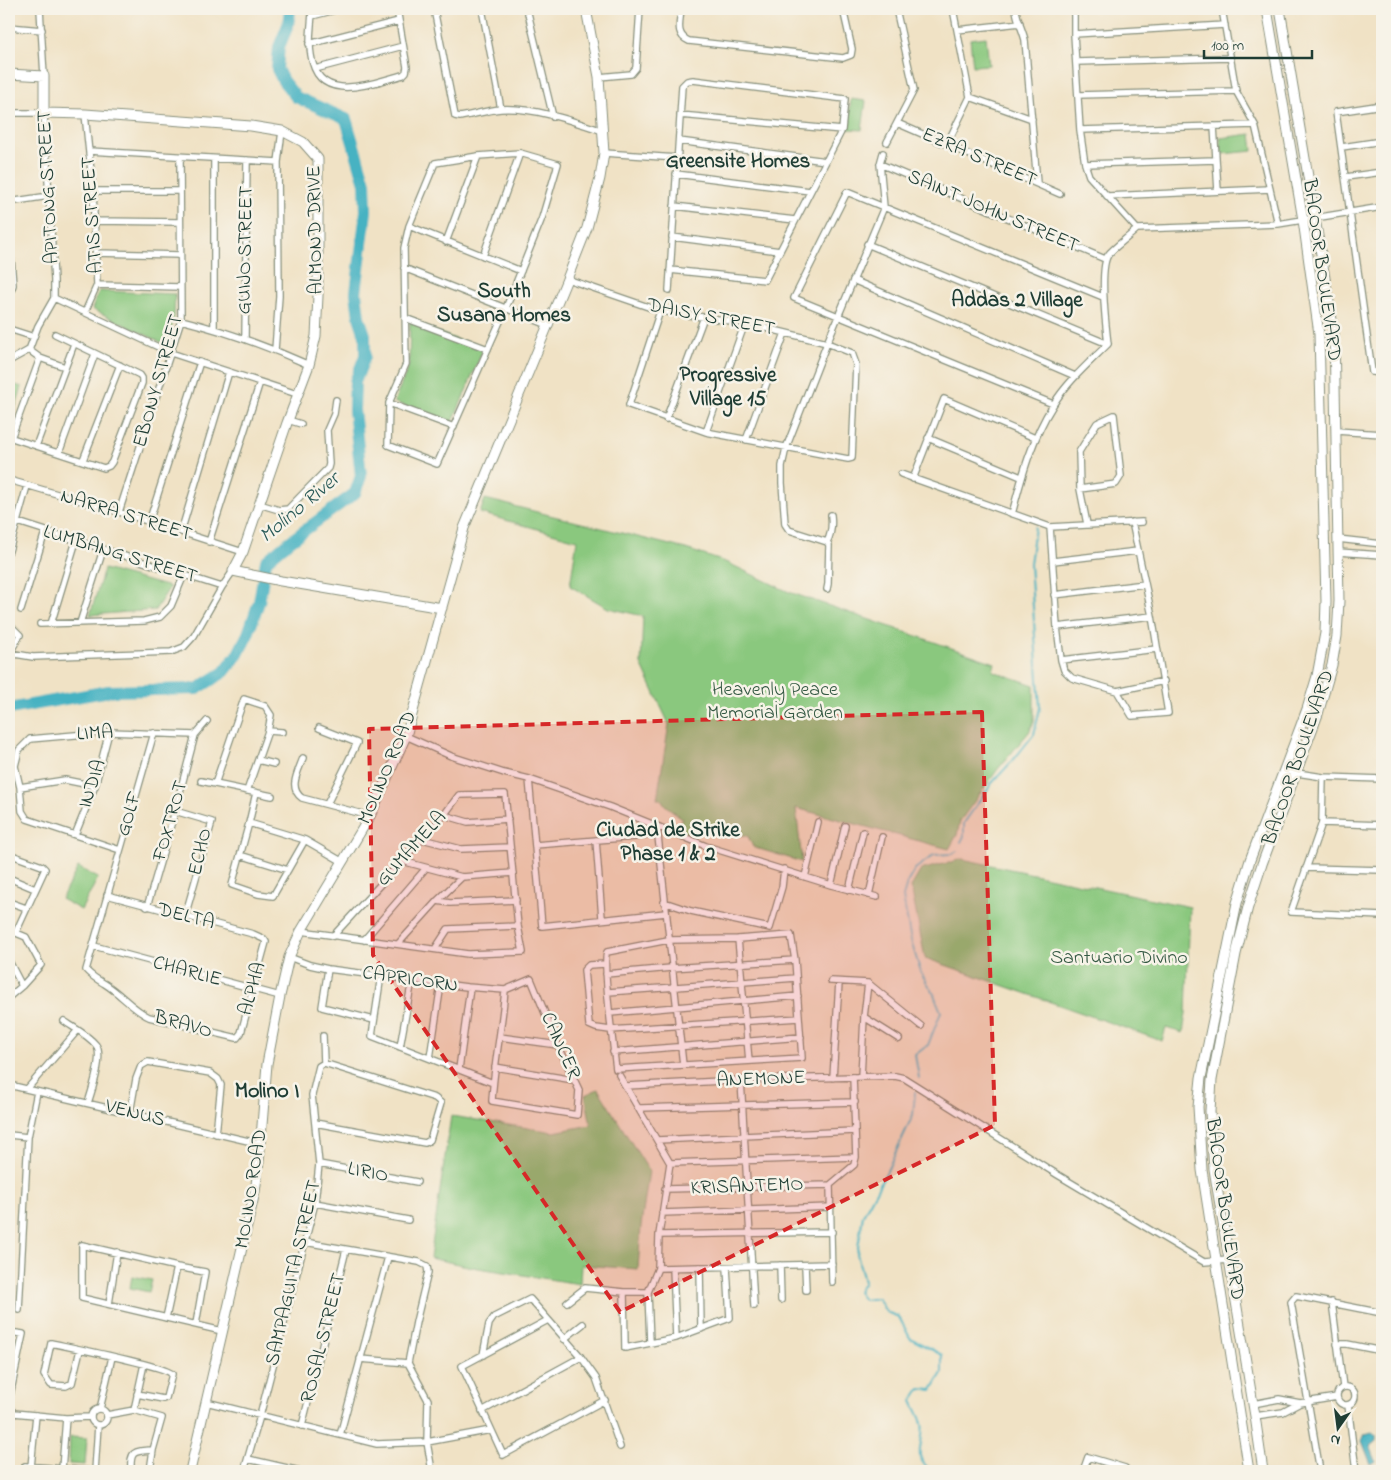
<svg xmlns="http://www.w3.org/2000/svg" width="1391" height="1480" viewBox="0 0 1391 1480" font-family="'Indie Flower',sans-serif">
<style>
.green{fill:#8ac87e;stroke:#548259}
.water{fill:#46b2c2;stroke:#32787b}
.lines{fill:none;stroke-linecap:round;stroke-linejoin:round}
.stream{stroke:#46b2c2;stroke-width:2}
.river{stroke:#46b2c2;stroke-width:12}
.street-casing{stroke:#88907c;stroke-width:8}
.secondary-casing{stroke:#88907c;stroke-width:11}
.primary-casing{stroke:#88907c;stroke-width:11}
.street{stroke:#fff;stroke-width:5.5}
.secondary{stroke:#fff;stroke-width:9}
.primary{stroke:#fff;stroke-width:9}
.marked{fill:#d62828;fill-opacity:0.2;stroke:#d62828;stroke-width:4;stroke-dasharray:10 6;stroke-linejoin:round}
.labels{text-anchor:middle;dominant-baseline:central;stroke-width:5;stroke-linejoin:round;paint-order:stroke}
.street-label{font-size:20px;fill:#1f3d34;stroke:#f7f3e8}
.park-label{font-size:20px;fill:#345943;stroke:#f7f3e8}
.neighbourhood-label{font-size:21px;font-weight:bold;fill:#1f3d34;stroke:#f7f3e8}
.water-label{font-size:21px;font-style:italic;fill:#295a58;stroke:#f7f3e8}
.quarter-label{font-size:22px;font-weight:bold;fill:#1f3d34;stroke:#f7f3e8}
</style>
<rect width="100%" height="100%" fill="#f7f3e8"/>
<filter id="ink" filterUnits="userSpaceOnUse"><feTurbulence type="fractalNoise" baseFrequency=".02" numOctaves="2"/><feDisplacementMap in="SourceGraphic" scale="10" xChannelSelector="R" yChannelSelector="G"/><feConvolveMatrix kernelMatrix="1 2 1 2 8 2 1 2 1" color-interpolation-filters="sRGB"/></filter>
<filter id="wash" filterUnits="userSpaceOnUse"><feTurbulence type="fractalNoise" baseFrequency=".0096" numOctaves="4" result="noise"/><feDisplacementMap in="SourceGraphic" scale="20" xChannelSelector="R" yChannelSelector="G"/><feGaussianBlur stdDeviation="1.12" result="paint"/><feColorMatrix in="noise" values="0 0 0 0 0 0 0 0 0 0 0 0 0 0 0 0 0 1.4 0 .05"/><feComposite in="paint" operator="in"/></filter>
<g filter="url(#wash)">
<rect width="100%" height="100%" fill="#f0e2c5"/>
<path class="green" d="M 986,37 L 989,65 L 973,66 L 970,39 Z
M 851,99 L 866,101 L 862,130 L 848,129 Z
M 1251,134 L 1253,151 L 1222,154 L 1220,138 Z
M 99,291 L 175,294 L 174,317 L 167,345 L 92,309 Z
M 410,321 L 483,350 L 452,424 L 394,402 L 409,365 Z
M 9,383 L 22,387 L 10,424 L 9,423 Z
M 485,499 L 686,549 L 728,563 L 789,592 L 995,663 L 993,671 L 1034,685 L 1034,722 L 1029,732 L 998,769 L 960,821 L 957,835 L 949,849 L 796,808 L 802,862 L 753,847 L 748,836 L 679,832 L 675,829 L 682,818 L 665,805 L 661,799 L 657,799 L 669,724 L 641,664 L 643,616 L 608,608 L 570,586 L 577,540 L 480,513 Z
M 104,569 L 170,587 L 155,610 L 90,615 Z
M 962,859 L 1190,907 L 1186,1013 L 1183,1033 L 1166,1028 L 1162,1041 L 925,958 L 911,887 L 921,870 Z
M 78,867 L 98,878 L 81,910 L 61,899 Z
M 598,1089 L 649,1171 L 641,1226 L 638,1269 L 581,1265 L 580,1284 L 472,1267 L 430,1258 L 451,1116 L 554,1132 L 591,1125 L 585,1095 Z
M 132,1276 L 152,1280 L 149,1292 L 130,1288 Z
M 70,1437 L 87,1438 L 85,1465 L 69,1464 Z"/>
<path class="water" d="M 1372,1432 L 1376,1435 L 1376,1441 L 1370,1446 L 1376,1461 L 1371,1464 L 1362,1441 L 1365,1434 Z"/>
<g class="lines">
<path class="stream" d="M 961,842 L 964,836 L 964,823 L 992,783 L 1015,758 L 1034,734 L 1040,708 L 1030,564 L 1035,527
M 919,1078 L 915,1055 L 928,1045 L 941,1012 L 933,992 L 921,973 L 911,941 L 903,897 L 907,883 L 915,869 L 934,855 L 952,854 L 957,851
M 915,1093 L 913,1115 L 886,1173 L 863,1215 L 857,1254 L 864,1282 L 858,1292 L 864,1300 L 878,1298 L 886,1312 L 899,1317 L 910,1338 L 942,1355 L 942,1373 L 932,1390 L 920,1389 L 912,1401 C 915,1408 920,1416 922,1423 C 926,1443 909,1455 932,1471"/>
<path class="river" d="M 9,709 L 109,691 L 197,689 L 224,672 L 238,654 L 248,634 L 259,602 L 266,561 L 281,548 L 355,493 L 361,476 L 354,410 L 355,382 L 365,356 L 365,335 L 359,317 L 356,293 L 366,211 L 365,183 L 346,119 L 296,97 L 283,81 L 277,69 L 279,47 L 288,25 L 290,9"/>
</g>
</g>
<g filter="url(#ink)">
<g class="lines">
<g class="street-casing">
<path id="street" d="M 40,9 L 44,76
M 312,9 C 312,24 308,40 311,55 C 318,106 371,83 403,75 L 406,72 L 407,67 L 397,9
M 434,9 L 455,116 L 460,117 C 473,115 488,110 501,109 C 533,107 573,121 603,131
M 482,9 L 501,109
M 527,9 L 553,117
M 681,9 C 680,22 675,35 689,41 L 843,58 L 851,55 L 852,49 L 843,9
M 1016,9 C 1016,17 1023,31 1025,40 L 1037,183
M 1074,9 L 1074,34 L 1080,130 L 1085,164 L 1089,176 L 1137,229
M 1222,9 L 1236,91 L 1255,125 L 1278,224
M 312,16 L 339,9
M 9,27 L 42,30
M 957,30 L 1020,23
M 1074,34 L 1225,25
M 309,44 L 399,21
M 1076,62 L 1229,58
M 315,69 L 403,46
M 599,77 L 631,74 L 636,68 L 640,9
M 1078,95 L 1236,91
M 970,97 L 1032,119
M 1382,105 L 1336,112 L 1372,372 L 1382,373
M 9,113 L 44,113 L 54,280 L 54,298 L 38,326 L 29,350 L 9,361
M 680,115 L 842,130
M 897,123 L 1060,194
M 1214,126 L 1218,191
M 1080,130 L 1255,125
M 679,141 L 826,161
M 887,142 L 914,90 L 896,9
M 947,144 L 970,97 L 953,9
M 1342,147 L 1382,141
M 89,151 L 278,162
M 520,153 L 558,164 L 542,218 L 506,308 L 437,464 L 388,445 L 389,403 L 406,364 L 404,248 L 409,226 L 435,163 L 478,156 Z
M 604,153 L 677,158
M 214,159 L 214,328
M 880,164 L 1105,259
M 1085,164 L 1216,160
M 676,174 L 810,191
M 1346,177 L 1382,172
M 93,191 L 180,191
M 1107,196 L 1270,189
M 9,202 L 49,196
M 674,206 L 795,220
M 94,221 L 180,222
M 409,226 L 521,271
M 1137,229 L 1278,224 L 1382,207
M 9,233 L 13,285 L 9,297
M 672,237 L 780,251
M 446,242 L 478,156
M 867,244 L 1108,344
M 96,253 L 180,255
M 483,256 L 520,153
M 404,268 L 548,325
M 567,279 L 660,311 L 745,323 L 827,343 L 852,353 L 856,364 L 852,458 L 848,459 L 706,432 L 629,405 L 660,311
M 853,280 L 1075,376
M 97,285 L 180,287
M 669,290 L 682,86 L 687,81 L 693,80 L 845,99 L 842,130 L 765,280 L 670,270
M 54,298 L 171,353 L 297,394
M 85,312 L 97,285 L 93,191 L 85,114
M 405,318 L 488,349
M 181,320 C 225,331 267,346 309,365
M 9,329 L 34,337
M 245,339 L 247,160
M 29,350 L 40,358 L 65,367
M 275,350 L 279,296 L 278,162 L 282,131
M 389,403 L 454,427
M 1053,404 L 794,298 L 847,192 L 1103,297
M 666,419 L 704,317
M 288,420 L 301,424
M 1336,431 L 1382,434
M 706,432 L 745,323
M 9,437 L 104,468 L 109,466 L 112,462 L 142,383 L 142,378 L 140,375 L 55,334
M 11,438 L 40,358
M 928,438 L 1021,477
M 746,440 L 785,333
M 36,446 L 74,344
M 59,453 L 95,354
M 83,460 L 120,365
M 901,474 L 1050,527 L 1142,522
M 913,479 L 944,399 L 1035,438
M 9,480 L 119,512 L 243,552
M 1080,489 L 1116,484 L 1121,476 L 1114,415 L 1097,423 L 1079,452 L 1080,489 L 1087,524
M 259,504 L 279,510 L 288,509 L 328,468 L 329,464 L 327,430 L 334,414 L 336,400
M 119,512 L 181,320 L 180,157
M 1012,514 C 1022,476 1032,438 1053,405 C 1067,382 1089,363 1108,344 C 1106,327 1099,269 1108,255 C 1113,248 1130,236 1137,229
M 18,522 L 222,587
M 149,522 L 200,362
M 1050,527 L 1057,627 L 1061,660 L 1064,670 L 1072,678 L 1117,691 L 1164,681
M 181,532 L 229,372
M 1338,539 L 1382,544
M 209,542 L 260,382
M 827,542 C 832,533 832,524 831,515
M 9,551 L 27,486
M 1338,552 L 1382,555
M 1053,561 L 1138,551
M 827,589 L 828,584 L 829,545 L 827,542 L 789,530 L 785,524 L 782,483 L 782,466 L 786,448 L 827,343 L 884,207 L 880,164 L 883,153
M 1054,595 L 1145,584
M 21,610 L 45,532
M 80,623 L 103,550
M 9,624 L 20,635 L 9,654
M 40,624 L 144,621 L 160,617 L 171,606 L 184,575
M 51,624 L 76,541
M 1057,627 L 1152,616
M 9,653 L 33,657 L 171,652 L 184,647 L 194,636 L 222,587 L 233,571
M 1061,660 L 1157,649
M 1117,691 L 1132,716 L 1168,713 L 1152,616 L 1132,522
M 319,728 L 357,743 L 327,804
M 268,731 L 282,732
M 406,736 L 451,756 L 504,773 L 529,779 L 610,807 L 706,846 L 831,885 L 877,897
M 303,758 C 298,772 288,788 302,798 L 370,816
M 258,760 L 274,764
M 1284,771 L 1323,777 L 1382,779
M 1323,777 L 1322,823 L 1291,912 L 1382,916
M 529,779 L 542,926 L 666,913
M 201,781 L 272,796
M 215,784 L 244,699 L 265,706 L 271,715 L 268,731 L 247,791
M 20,787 L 65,780 L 95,786
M 256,793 L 249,823 L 232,885 L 258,894 L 273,896 L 305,840
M 175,811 L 212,822 L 185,916
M 444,815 L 468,822 L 508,819
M 249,823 L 305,840 L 343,862
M 1322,823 L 1382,825
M 657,827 L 683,1065
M 75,835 L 95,786 L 109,732
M 422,839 L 461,849 L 510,847
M 596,840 L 602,918
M 535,845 L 635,837 L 657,832
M 120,850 L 27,819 L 22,811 L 20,787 L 15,766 L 19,750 L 30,739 L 109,732 L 195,735 L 207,721
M 9,854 L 42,866 L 45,869 L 16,932
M 240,855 L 288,870
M 402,861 L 462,877 L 513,873
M 1306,868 L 1382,870
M 805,877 L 818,822
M 9,878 L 35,889
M 831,885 L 845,826
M 849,890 L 863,832
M 107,895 L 253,934 L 264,939 L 266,942 L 241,1033 L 237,1038 L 149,1017 C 132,1009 121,994 105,984 C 97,979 92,977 86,970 L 154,733
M 869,895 L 882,837
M 437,901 L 450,903 L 516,900
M 9,902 L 26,908
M 664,902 L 691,911 L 770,928 L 782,887 L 784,869
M 147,907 L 175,811 L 195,735
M 9,930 L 26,937 L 41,965 L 22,986 L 9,997
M 301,931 L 468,954 L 523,952 L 518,926 L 505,794 L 459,795 L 444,815 L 333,936
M 791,935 L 795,960 L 802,1058 L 616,1069 C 614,1053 602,959 607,952 L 668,940 L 738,939 Z
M 738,939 L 749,1061
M 364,940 L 426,868
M 398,944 L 437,901 L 462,877
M 94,946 L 280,996
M 435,949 L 448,929 L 518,926
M 289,957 L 310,965 L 328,969 L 467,987 L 505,990 L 531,979 L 558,1045 L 579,1090 L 577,1115 L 492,1101 C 494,1064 502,1027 505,990
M 9,961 L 22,986
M 605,964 L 589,965 L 584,970 L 589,1025 L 596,1028 L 610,1030 L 799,1018
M 328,969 L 322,1007 L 374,1020
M 606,974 L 671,968 L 795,960
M 381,975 L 372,1036 L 493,1083
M 831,981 L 868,983 L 921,1026
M 608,992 L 796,978
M 610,1013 L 798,996
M 864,1017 L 899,1039
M 64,1021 C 74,1028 88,1035 96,1045 C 104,1056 92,1090 88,1103
M 323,1036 L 324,1063
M 500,1037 L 558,1045
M 400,1047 L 412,980
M 613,1052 L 801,1037
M 430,1058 L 441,984
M 495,1067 L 574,1080
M 459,1069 L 470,988
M 619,1075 L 670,1163 L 659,1235 L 658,1268
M 861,1077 L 864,1017 L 868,983
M 833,1078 L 839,982
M 741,1080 L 754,1306
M 9,1085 L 261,1144
M 626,1086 L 741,1080 L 895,1076 L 904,1078 L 1058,1175 L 1204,1262 L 1229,1260
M 27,1089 L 78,1030
M 640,1108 L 855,1102
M 130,1113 L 136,1079 L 141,1066 L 148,1062 L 210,1073 L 218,1079 L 221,1085 L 216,1134
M 9,1135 L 28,1137
M 657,1140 L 855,1131
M 670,1163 L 856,1157
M 319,1164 L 417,1182
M 665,1189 L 830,1185
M 315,1203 L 408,1220
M 662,1213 L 831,1207
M 659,1235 L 832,1232
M 305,1242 L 419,1262 L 427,1266 L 428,1272 L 416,1322 L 408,1363 L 428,1400 L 427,1442 L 432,1471
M 780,1265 L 781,1300
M 805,1265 L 806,1290
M 700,1267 L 701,1329
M 673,1268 L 676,1338
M 832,1282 L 830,1185 L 854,1165 L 856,1157 L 853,1077
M 624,1292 L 625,1348 L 676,1338 L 730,1318 L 727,1267
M 648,1292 L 650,1343
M 567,1302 L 585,1288 L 624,1292 L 648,1292 L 658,1268 L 832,1264
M 1332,1302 L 1343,1387
M 109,1304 L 117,1252
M 19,1310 L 28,1137 L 37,1092
M 166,1318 L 177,1267
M 548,1320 L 462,1366 L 503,1455 L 605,1400
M 196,1324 L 205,1272 L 177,1267 L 82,1245 L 82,1298 L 222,1331
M 9,1332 L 23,1334 L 9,1400
M 564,1339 L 583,1324
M 1337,1344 L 1347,1344 L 1382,1351
M 80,1350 L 72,1383 L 66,1386 L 51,1385 L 44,1375 L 51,1343 C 69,1347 165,1366 172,1374 L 166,1398 L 163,1399 L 137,1394
M 483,1355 L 489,1324 L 494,1317 L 530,1299 L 581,1357 L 596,1378 L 620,1447
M 360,1359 L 408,1363
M1337 1396a9 9 0 1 1 18 0a9 9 0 1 1-18 0Z
M 206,1402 L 377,1444 L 427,1442 L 491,1430
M 1253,1404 L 1279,1399 L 1300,1403
M 1348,1405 L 1356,1471
M 9,1406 L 14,1413 L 12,1417 L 9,1420
M91 1417a8 8 0 1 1 16 0a8 8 0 1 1-16 0Z
M 100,1409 L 112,1357
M 134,1410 L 144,1364
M 482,1411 L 581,1357
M 14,1413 L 66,1418 L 90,1417
M 107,1415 L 134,1410 L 162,1418 L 153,1450 L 150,1471
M 1255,1416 L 1283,1412 L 1300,1403 L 1337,1397
M 302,1426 L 346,1250
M 340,1435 L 388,1257
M 248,1459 L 300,1471
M 25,1466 L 90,1471
M 31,1467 L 36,1415
M 62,1469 L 66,1418
M 95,1471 L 98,1425
M 131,1471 C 130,1451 133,1451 153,1450
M 244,1471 L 260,1416 L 315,1203 L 319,1164 L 312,1095 L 319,1066 L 324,1063 L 435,1098 L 441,1103 L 430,1140 L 425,1143 L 315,1123
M 1083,1471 L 1088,1457 L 1125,1468 L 1124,1471
M 1320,1471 L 1291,1302 L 1296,1296 L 1382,1313"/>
</g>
<g class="secondary-casing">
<path id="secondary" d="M 9,74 L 44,76 L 44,113 L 85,114 L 251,126 L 282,131 L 303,142 L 318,159 L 318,296 L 316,336 L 309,365 L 287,423 L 243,552 L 233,571 L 281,581 L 442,608
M 190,1471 L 255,1192 L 259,1162 L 267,1064 L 280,996 L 289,957 L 301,931 L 370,816 L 406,736 L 464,528 L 567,279 L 587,228 L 600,178 L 604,153 L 599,77 L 586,9"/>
</g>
<g class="primary-casing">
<path id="primary" d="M 1249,1471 L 1202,1170 L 1198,1107 L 1201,1078 L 1237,903 L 1250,860 L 1307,709 L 1317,676 L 1325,633 L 1326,601 L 1319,334 L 1303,220 L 1267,9
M 1263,1471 L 1255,1416 L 1214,1169 L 1210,1111 L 1212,1080 L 1236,954 L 1248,907 L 1262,864 L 1318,714 L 1332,665 L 1337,636 L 1339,601 L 1334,332 L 1280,9"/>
</g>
<use href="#street" class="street"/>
<use href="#secondary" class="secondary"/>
<use href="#primary" class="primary"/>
</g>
</g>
<path class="marked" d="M 982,712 L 995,1125 L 620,1312 L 373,955 L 369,729 Z"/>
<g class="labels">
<g class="street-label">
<text transform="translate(979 158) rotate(23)">EZRA STREET</text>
<text transform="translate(49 187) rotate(-93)">APITONG STREET</text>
<text transform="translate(993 212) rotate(23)">SAINT JOHN STREET</text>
<text transform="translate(93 215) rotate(-94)">ATIS STREET</text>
<text transform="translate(316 230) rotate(-91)">ALMOND DRIVE</text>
<text transform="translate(246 250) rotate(-89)">GUIJO STREET</text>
<text transform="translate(1321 270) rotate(82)">BACOOR BOULEVARD</text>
<text transform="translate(711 318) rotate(11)">DAISY STREET</text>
<text transform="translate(159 381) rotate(-74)">EBONY STREET</text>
<text transform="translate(126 516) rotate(17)">NARRA STREET</text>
<text transform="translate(120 555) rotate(17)">LUMBANG STREET</text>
<text transform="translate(95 734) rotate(-3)">LIMA</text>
<text transform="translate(1299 758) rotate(-71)">BACOOR BOULEVARD</text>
<text transform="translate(388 768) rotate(-67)">MOLINO ROAD</text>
<text transform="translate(93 784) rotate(-72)">INDIA</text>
<text transform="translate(130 814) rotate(-74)">GOLF</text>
<text transform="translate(171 821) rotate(-74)">FOXTROT</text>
<text transform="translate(412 849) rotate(-48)">GUMAMELA</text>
<text transform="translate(201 852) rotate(-77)">ECHO</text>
<text transform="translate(186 917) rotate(14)">DELTA</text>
<text transform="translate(187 972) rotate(15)">CHARLIE</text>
<text transform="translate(410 980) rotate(8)">CAPRICORN</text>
<text transform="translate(253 989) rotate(-74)">ALPHA</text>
<text transform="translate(183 1025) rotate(15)">BRAVO</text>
<text transform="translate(560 1046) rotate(66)">CANCER</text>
<text transform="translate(761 1080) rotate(-2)">ANEMONE</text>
<text transform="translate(135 1114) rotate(14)">VENUS</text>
<text transform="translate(368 1173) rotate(11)">LIRIO</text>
<text transform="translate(747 1187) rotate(-2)">KRISANTEMO</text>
<text transform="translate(252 1189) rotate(-81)">MOLINO ROAD</text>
<text transform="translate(1224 1209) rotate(82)">BACOOR BOULEVARD</text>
<text transform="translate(294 1273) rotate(-77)">SAMPAGUITA STREET</text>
<text transform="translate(324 1338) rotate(-76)">ROSAL STREET</text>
</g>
<g class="park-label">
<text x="775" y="690">Heavenly Peace<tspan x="775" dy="23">Memorial Garden</tspan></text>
<text x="1119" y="958">Santuario Divino</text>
</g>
<g class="neighbourhood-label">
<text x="738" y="162">Greensite Homes</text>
<text x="504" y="292">South<tspan x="504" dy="24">Susana Homes</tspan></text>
<text x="1017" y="301">Addas 2 Village</text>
<text x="728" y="376">Progressive<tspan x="728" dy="24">Village 15</tspan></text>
<text x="668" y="831">Ciudad de Strike<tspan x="668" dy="24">Phase 1 &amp; 2</tspan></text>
</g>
<g class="water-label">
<text transform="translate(300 508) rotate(-40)">Molino River</text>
</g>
<g class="quarter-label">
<text x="267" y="1092">Molino I</text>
</g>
</g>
<rect width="1391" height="1480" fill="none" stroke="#f7f3e8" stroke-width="30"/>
<g transform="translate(1338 1428) rotate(194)" stroke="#f7f3e8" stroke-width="4" paint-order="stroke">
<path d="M0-4L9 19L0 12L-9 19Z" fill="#1f3d34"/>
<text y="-8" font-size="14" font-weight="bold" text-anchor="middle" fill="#1f3d34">N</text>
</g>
<path d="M1204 50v8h108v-8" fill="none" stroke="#1f3d34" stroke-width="2.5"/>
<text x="1211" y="50" font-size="15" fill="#1f3d34" stroke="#f7f3e8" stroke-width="4" paint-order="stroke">100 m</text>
</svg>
